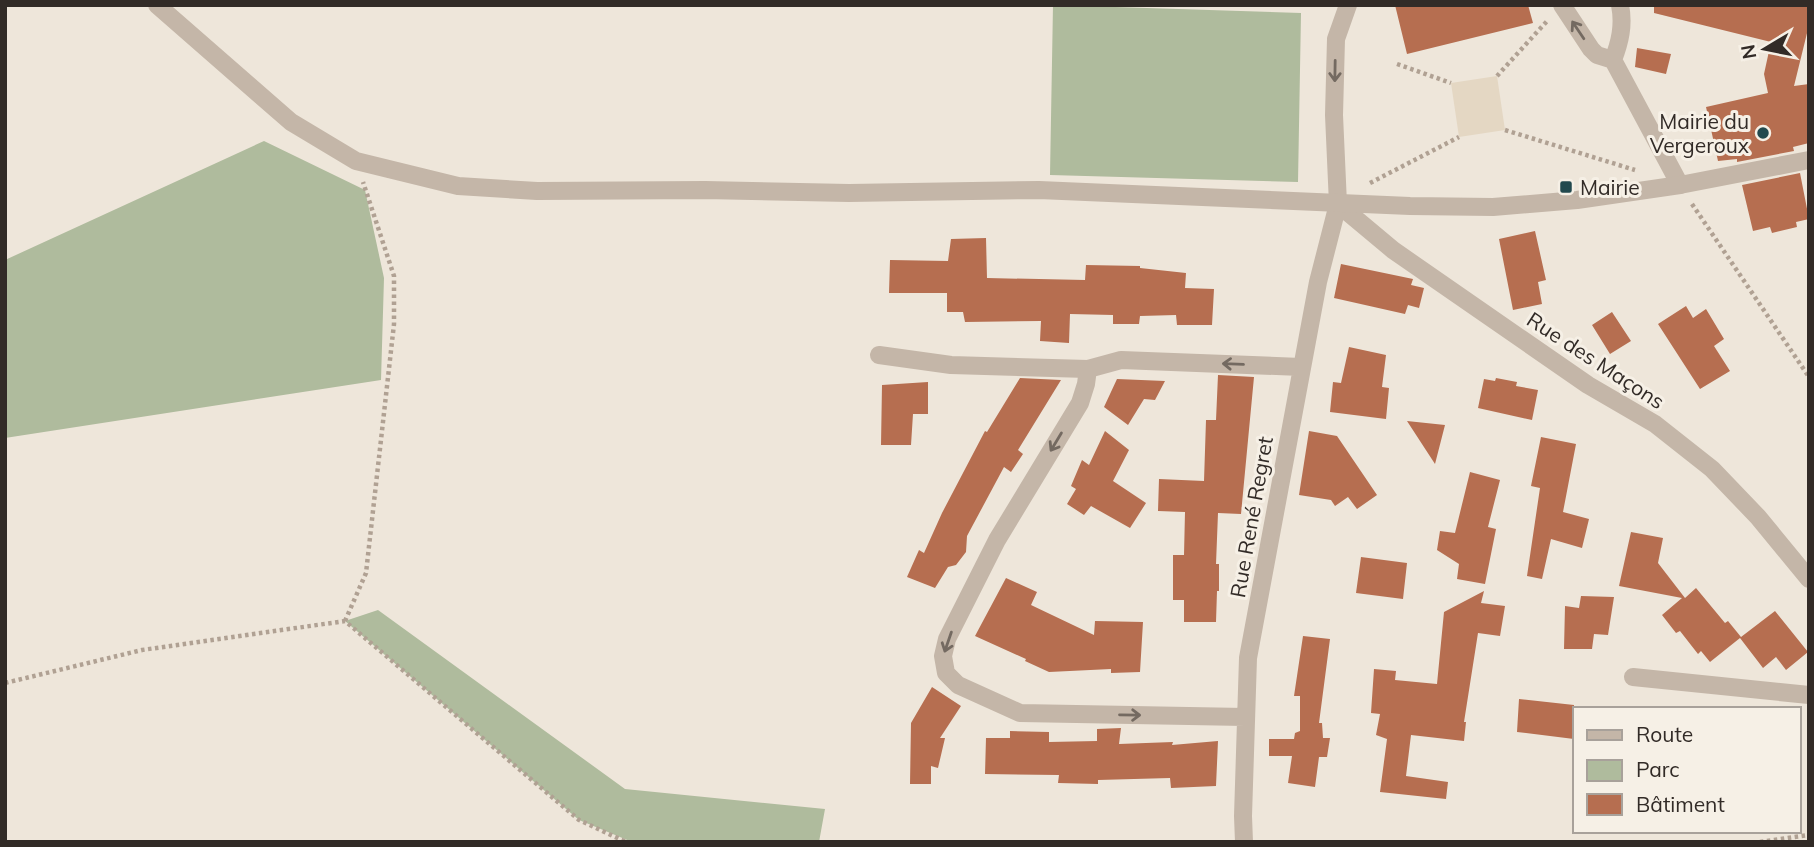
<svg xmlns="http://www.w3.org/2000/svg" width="1814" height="847" viewBox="0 0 1814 847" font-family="Mulish,sans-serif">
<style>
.green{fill:#afbb9d}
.plaza{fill:#e4d7c3}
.building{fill:#b66e50}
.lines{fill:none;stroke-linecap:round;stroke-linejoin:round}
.path{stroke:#b0a193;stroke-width:4.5;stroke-dasharray:3.5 3.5;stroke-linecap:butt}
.minor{stroke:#c4b6a8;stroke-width:18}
.tertiary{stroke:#c4b6a8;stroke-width:18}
.oneway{stroke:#746a61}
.poi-dot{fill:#22494e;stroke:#f6f0e6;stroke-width:2.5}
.labels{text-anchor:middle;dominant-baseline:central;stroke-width:6;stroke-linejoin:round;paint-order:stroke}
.poi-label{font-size:21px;fill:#322b27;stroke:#f6f0e6;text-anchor:end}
.street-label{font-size:21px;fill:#322b27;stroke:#f6f0e6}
</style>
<rect width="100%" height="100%" fill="#eee6da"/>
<path class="green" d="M 1053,5 L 1301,13 L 1298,182 L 1050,175 Z
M 264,141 L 365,190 L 384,278 L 381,380 L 5,438 L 5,260 Z
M 378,610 L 625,789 L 825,809 L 819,842 L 632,842 L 579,820 L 345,621 Z"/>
<path class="plaza" d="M 1497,76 L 1505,130 L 1459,137 L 1451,83 Z"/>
<path class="building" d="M 1395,5 L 1528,5 L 1533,23 L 1407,54 Z
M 1654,5 L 1809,5 L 1809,25 L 1794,86 L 1809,84 L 1809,143 L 1793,147 L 1794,151 L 1737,162 L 1737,159 L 1718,161 L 1706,107 L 1768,93 L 1764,74 L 1771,42 L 1654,13 Z
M 1637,48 L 1671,54 L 1666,74 L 1635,67 Z
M 1800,173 L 1809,219 L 1796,222 L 1797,227 L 1772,233 L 1770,227 L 1753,231 L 1742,185 Z
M 1535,231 L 1546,280 L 1538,282 L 1542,304 L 1513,310 L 1499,239 Z
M 986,238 L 987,278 L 1085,280 L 1086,265 L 1140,266 L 1140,268 L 1186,273 L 1185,288 L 1214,289 L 1212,325 L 1177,325 L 1176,315 L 1140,316 L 1139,324 L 1113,324 L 1113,315 L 1070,314 L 1069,343 L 1040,341 L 1041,321 L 965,322 L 963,312 L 947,312 L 947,293 L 889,293 L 890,260 L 948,261 L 951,239 Z
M 1341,264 L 1413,279 L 1411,285 L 1424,288 L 1419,308 L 1408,305 L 1405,314 L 1334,298 Z
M 1686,306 L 1693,318 L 1706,309 L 1724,339 L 1714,346 L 1730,371 L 1700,389 L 1658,324 Z
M 1612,312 L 1631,341 L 1610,354 L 1592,325 Z
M 1349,347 L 1386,355 L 1382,387 L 1389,388 L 1386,419 L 1330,412 L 1333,382 L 1341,383 Z
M 1218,375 L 1254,377 L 1241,514 L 1218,513 L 1216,564 L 1219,564 L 1219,591 L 1217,591 L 1216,622 L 1184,622 L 1184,600 L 1173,600 L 1173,555 L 1184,555 L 1185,512 L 1158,511 L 1159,479 L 1204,481 L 1206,420 L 1216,420 Z
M 1020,378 L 1061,380 L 1018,450 L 1023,454 L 1011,472 L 1004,467 L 967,536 L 966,552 L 956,565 L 948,567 L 935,588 L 907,577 L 919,550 L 924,553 L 942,513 L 985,431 L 987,432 Z
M 1496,378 L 1517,382 L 1516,386 L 1538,390 L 1532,420 L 1478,408 L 1484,379 L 1495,381 Z
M 1117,379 L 1165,381 L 1155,400 L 1144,399 L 1128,425 L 1104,407 Z
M 928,382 L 928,414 L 913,414 L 911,445 L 881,445 L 882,385 Z
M 1407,421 L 1445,425 L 1435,464 Z
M 1105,431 L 1129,450 L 1113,481 L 1146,503 L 1130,528 L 1091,506 L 1084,515 L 1067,504 L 1076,489 L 1071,486 L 1082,460 L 1089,465 Z
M 1309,431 L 1337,436 L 1377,495 L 1357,509 L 1348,497 L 1335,506 L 1331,500 L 1299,495 Z
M 1541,437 L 1576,444 L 1563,512 L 1589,519 L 1582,548 L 1551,539 L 1542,579 L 1527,576 L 1540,488 L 1531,486 Z
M 1470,472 L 1500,480 L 1488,527 L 1496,529 L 1485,584 L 1457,579 L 1459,564 L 1437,550 L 1440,531 L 1455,533 Z
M 1631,532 L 1663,538 L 1658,563 L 1685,598 L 1696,588 L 1725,623 L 1728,621 L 1741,637 L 1775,611 L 1808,652 L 1786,670 L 1776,657 L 1763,668 L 1740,638 L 1710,662 L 1701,651 L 1698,654 L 1680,631 L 1676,633 L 1662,615 L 1682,598 L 1619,586 Z
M 1361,557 L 1407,563 L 1403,599 L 1356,593 Z
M 1006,578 L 1037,592 L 1031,605 L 1094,635 L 1095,621 L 1143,622 L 1140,672 L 1111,673 L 1111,669 L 1049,672 L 1025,661 L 1026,659 L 975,636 Z
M 1484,591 L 1481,603 L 1505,606 L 1500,636 L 1478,633 L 1464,722 L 1466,722 L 1464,741 L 1411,735 L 1406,776 L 1448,782 L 1446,799 L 1380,792 L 1387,739 L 1376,735 L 1380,714 L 1371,713 L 1374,669 L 1396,671 L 1395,680 L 1437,684 L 1444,612 Z
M 1581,596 L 1614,597 L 1608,635 L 1594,634 L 1592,649 L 1564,649 L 1565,606 L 1579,608 Z
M 1303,636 L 1330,639 L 1319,723 L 1322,723 L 1323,738 L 1330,738 L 1327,757 L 1319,757 L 1315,787 L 1288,783 L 1292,756 L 1269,756 L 1269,739 L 1294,739 L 1295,733 L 1300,731 L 1300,696 L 1294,696 Z
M 932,687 L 961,706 L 940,738 L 945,738 L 938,768 L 931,766 L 931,784 L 910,784 L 911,723 Z
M 1519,699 L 1574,705 L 1574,739 L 1517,732 Z
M 1121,728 L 1119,744 L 1173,742 L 1172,745 L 1218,741 L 1216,786 L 1171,788 L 1170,778 L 1098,780 L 1098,784 L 1058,783 L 1059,775 L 985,774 L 986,738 L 1010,738 L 1010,731 L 1049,732 L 1049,742 L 1097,741 L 1097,729 Z"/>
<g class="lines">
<path class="path" d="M 1397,64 L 1451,83
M 1497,76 L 1548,20
M 1505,130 L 1635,170
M 1370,183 L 1459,137
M 1692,204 L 1809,377
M 345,621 L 366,573 L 394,324 L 394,276 L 363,182
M 5,683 L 142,650 L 345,621 L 579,820 L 626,842
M 1760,842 L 1809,835"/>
<path class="minor" d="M 1562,5 L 1591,49 L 1597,55 L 1613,60 L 1680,185
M 1613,60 C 1620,42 1624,25 1620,5
M 1338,204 L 1393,250 L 1588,385 L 1655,424 L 1712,469 L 1758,517 L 1809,579
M 879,355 L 951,365 L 1088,369
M 1633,677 L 1809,695
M 1245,717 L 1020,713 L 958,685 L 946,673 L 943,656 L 947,639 L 997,540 L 1080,403 L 1086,384 L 1088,369 L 1121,360 L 1301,367
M 1244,842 L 1243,816 L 1248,658 L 1318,282 L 1338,204 L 1334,115 L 1336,39 L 1348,5"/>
<path class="tertiary" d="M 157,5 L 291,122 L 356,161 L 458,186 L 537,191 L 705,190 L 849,193 L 1039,190 L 1410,206 L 1493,207 L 1577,200 L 1680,185 L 1809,160"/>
</g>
<defs><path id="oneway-shaft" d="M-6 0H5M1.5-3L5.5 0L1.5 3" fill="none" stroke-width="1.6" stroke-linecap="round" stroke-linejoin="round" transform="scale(1.75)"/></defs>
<g class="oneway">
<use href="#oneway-shaft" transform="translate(1578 30) rotate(-124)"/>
<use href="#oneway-shaft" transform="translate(1335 71) rotate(91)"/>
<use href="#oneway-shaft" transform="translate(1233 364) rotate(-178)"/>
<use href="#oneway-shaft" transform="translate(1056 442) rotate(121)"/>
<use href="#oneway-shaft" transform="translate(948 642) rotate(109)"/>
<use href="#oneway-shaft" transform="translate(1130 715) rotate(1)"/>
</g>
<g class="poi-dot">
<circle cx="1763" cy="133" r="7"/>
<rect x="1559" y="180" width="14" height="14" rx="3.5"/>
</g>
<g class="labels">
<g class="poi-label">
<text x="1749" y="121">Mairie du<tspan x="1749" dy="24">Vergeroux</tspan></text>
<text x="1580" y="187" text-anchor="start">Mairie</text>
</g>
<g class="street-label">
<text transform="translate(1596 360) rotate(33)">Rue des Maçons</text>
<text transform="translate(1251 517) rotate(-80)">Rue René Regret</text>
</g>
</g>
<rect width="1814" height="847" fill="none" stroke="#322b27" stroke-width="14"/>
<rect x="1573" y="707" width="228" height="126" fill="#f6f0e6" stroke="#a8a19a" stroke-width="2"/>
<rect x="1587" y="730" width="35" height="10" fill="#c4b6a8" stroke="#a8a19a" stroke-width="2"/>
<text x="1636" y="742" font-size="21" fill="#322b27">Route</text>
<rect x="1587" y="760" width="35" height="21" fill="#afbb9d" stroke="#a8a19a" stroke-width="2"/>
<text x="1636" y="777" font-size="21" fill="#322b27">Parc</text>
<rect x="1587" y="794" width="35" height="21" fill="#b66e50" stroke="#a8a19a" stroke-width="2"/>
<text x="1636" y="812" font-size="21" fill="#322b27">Bâtiment</text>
<g transform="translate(1765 49) rotate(260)" stroke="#f6f0e6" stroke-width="5" paint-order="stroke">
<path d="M0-5L12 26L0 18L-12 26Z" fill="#322b27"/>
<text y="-10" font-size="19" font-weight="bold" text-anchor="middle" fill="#322b27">N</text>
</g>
</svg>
